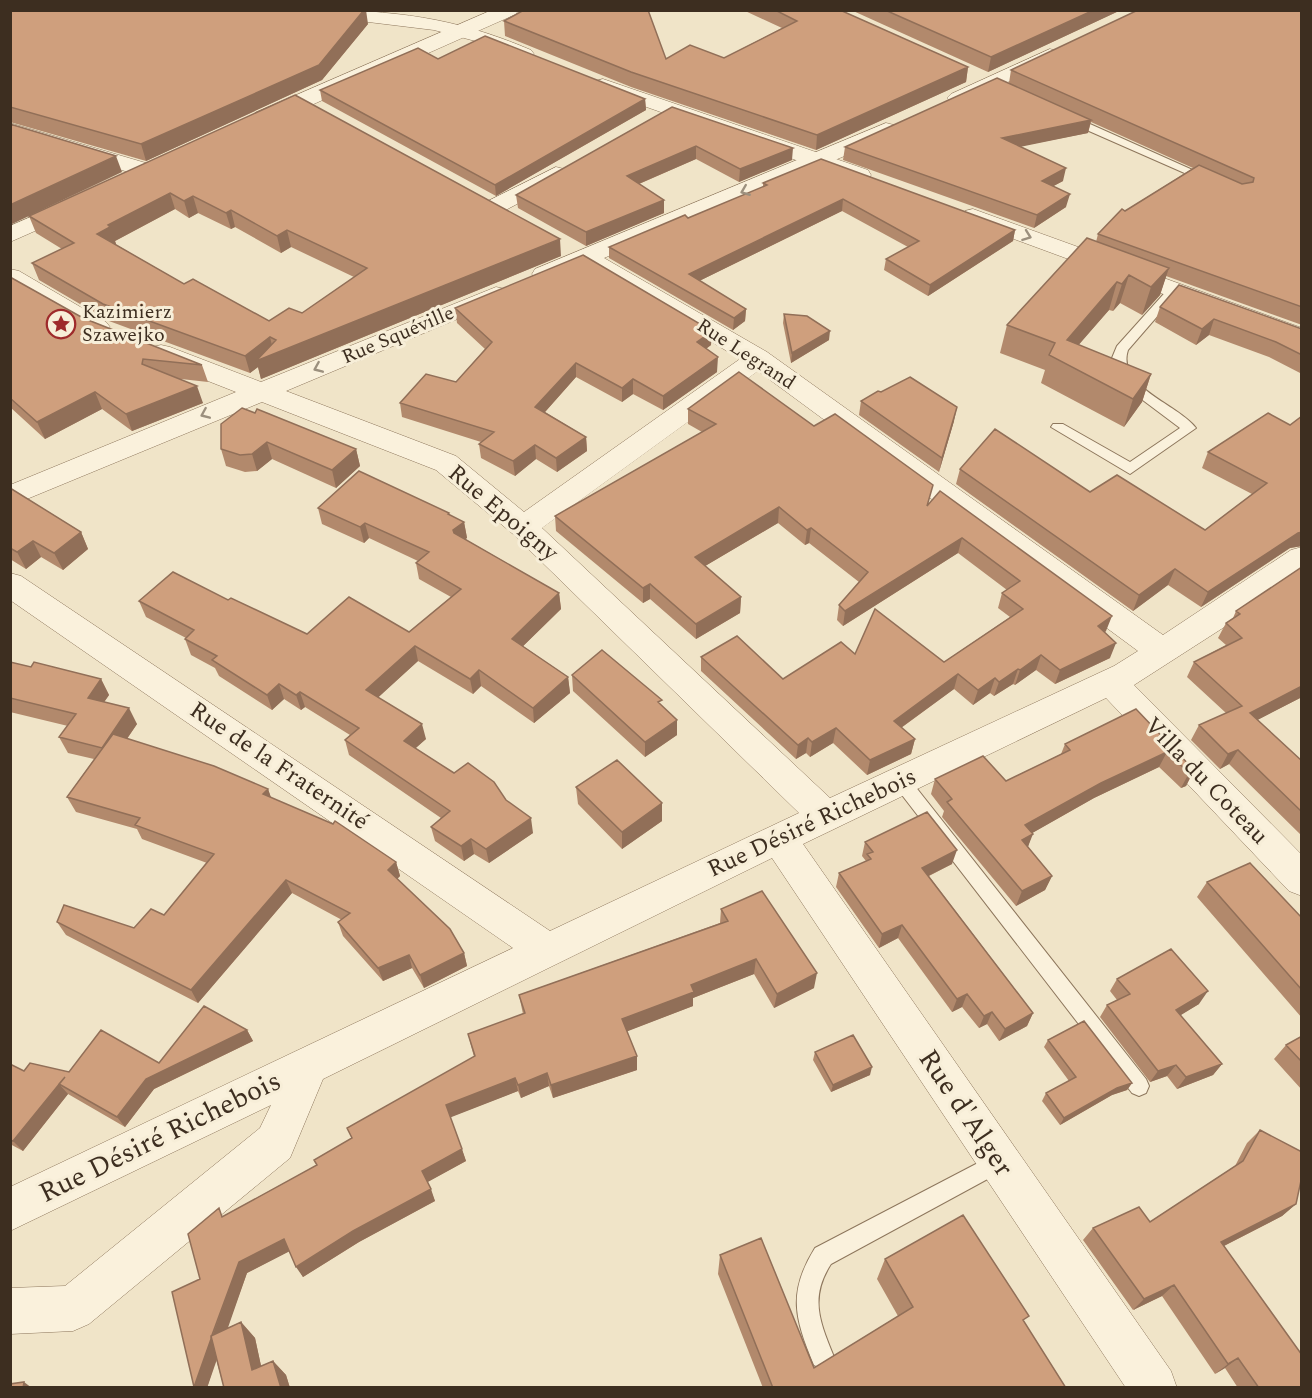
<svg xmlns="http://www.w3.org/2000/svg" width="1312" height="1398" viewBox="0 0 1312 1398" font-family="Spectral,serif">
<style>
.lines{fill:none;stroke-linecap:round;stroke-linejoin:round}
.service-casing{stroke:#8d765c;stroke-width:2}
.minor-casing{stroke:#8d765c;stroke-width:1}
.tertiary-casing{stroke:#8d765c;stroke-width:1}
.service{fill:#faf1dc;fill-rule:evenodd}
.minor{fill:#faf1dc;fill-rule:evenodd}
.tertiary{fill:#faf1dc;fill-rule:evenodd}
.wall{fill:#b2896c;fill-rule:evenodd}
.shaded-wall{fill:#916f58}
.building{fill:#cf9f7d;stroke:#916f58;stroke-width:1.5;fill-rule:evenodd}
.oneway{stroke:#9c907e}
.labels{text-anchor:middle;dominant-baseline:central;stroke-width:6;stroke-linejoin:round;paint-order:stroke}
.far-poi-label{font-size:20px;fill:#3d2e20;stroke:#f7eed8;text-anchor:start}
.far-street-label{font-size:20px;fill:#3d2e20;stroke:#f7eed8}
.street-label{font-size:24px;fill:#3d2e20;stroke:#f7eed8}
.near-street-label{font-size:28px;fill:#3d2e20;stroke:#f7eed8}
</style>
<rect width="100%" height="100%" fill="#f0e4c8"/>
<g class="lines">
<g class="service-casing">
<path id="service" d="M 1064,116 L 1072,116 L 1215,180 L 1205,182 L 1064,120 Z
M 1174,286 L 1180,290 L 1128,350 C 1116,387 1178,404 1196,428 L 1130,474 L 1051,427 L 1053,424 L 1063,424 L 1130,462 L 1180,428 L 1120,383 L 1112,358 L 1117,346 L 1170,287 Z
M 901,774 L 907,776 L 1146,1079 L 1149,1086 L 1146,1093 L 1139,1096 L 1132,1093 L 895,786 L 892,781 L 895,776 Z
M 999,1152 L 1006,1155 L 1010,1162 L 1006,1169 L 831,1264 C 809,1298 820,1322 834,1357 L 830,1365 L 822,1369 L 814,1365 C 795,1319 787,1293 815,1248 Z"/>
</g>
<g class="minor-casing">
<path id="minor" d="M 492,10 L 518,10 L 516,14 L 271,123 L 255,123 L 252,118 L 255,113 Z
M 1050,49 L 1057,51 L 1060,55 L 1057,59 L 965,102 L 951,102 L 947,98 L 951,94 Z
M 10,123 L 156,166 L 159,171 L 156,176 L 148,178 L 10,136 Z
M 886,123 L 894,125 L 897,130 L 894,135 L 604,258 L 767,352 L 1163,635 L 1291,550 L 1302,547 L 1302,574 L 1257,606 L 1134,685 L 1302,855 L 1302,896 L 1289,891 L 1106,698 L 803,844 L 1171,1371 L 1177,1388 L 1126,1388 L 772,858 L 323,1079 L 290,1158 L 89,1324 L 73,1331 L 10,1334 L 10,1288 L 65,1286 L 260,1128 L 271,1105 L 10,1231 L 10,1187 L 513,948 L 10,600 L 10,573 L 21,576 L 550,931 L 799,813 L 513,534 L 436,470 L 262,402 L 10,506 L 10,485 L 236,392 L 152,359 L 148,353 L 152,347 L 161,345 L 170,347 L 261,382 L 496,287 L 505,289 L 508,294 L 505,299 L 286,391 L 456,456 L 524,512 L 740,359 L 585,265 L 553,279 L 544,281 L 535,279 L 532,274 L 535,269 ZM 758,371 L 1138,651 L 1114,666 L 830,798 L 542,528 Z
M 556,167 L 564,169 L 567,174 L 564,179 L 502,212 L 486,212 L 482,207 L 486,202 Z
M 72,199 L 80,201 L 84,206 L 80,211 L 10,242 L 10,226 Z
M 10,269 L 19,271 L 106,322 L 110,327 L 106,332 L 97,335 L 88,332 L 10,287 Z"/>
</g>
<g class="tertiary-casing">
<path id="tertiary" d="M 310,10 C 393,10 454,17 531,50 L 534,54 L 531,58 L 524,60 L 479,42 L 434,30 L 319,16 Z
M 603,79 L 868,170 L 871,175 L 868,180 L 852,180 L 596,89 L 593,85 L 596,81 Z
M 973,209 L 1302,328 L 1302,345 L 965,221 L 961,216 L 965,211 Z"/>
</g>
<use href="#service" class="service"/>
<use href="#minor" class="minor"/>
<use href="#tertiary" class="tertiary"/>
</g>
<path class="wall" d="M 10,10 L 368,24 L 322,80 L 146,161 L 10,122 Z
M 743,10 L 840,10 L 968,67 L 966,82 L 816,150 L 631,87 L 505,36 L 504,21 L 666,59 L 724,58 L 782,28 Z
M 851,10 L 1121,10 L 988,72 Z
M 1302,10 L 1302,325 L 1166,276 L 1160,295 L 1142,315 L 1120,303 L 1113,311 L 1109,310 L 1078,345 L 1151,374 L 1142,402 L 1124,427 L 1041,383 L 1045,370 L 1000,353 L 1007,325 L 1096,242 L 1098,234 L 1125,211 L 1193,168 L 1091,122 L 1088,133 L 1021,146 L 1063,181 L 1053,186 L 1066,207 L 1034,228 L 843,160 L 845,147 L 1009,83 L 1011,70 Z
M 438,59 L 645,99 L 646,110 L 496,196 L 322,101 L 320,90 Z
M 295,95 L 561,256 L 261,379 L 258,367 L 250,373 L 109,321 L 39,280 L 32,263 L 62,249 L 36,233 L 29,216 L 122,172 L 52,206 ZM 175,209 L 189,218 L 198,213 L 231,229 L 235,227 L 281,253 L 291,247 L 354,277 L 302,313 L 269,321 L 184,284 L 115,244 L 116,244 L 115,241 Z
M 672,107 L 792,160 L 739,182 L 696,159 L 639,184 L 664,213 L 586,246 L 518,208 L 516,195 Z
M 763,183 L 1015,230 L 1013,241 L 928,296 L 884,270 L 886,259 L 908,247 L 842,211 L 699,281 L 746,309 L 745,321 L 733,330 L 609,258 L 609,247 L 688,218 L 763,187 Z
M 10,277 L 83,318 L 202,365 L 208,382 L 181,379 L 203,403 L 132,431 L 102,409 L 45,439 L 10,407 Z
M 1160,307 L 1302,329 L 1302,374 L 1269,357 L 1209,335 L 1196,345 L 1155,322 Z
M 455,308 L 711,345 L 706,349 L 717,372 L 663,410 L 633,394 L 622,402 L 576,377 L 545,412 L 586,437 L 587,451 L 557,472 L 536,459 L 515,476 L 481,458 L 479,444 L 481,442 L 402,417 L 400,403 L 456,382 L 485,349 L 457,323 Z
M 784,314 L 829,340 L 791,363 L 783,323 Z
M 861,401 L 954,421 L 939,472 L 859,415 Z
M 688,409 L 814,426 L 929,504 L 1106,631 L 1105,632 L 1110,658 L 1055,684 L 1036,670 L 1015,685 L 1013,684 L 994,696 L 990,693 L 973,705 L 954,689 L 901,728 L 915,739 L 911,754 L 867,775 L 833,743 L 810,757 L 806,753 L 796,759 L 701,671 L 701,657 L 783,679 L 855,654 L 944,662 L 1010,617 L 998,608 L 1002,593 L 1007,590 L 958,553 L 843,626 L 837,620 L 839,605 L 859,582 L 809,543 L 805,545 L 778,523 L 705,566 L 741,597 L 740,613 L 696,639 L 650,599 L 643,603 L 556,531 L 555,516 L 702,432 L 688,424 Z
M 255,413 L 356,449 L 360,466 L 336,488 L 272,459 L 257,471 L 245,472 L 226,466 L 221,449 Z
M 1302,416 L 1302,546 L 1290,548 L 1201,607 L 1168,585 L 1133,611 L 956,484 L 960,469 L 1090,492 L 1205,530 L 1252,494 L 1202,468 L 1208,452 L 1290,425 Z
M 10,488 L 81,532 L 88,549 L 63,570 L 41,557 L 26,569 L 10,559 Z
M 318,508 L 449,513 L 449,515 L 464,522 L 467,538 L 465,539 L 559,593 L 561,609 L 523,646 L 568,677 L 570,693 L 534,723 L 481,686 L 473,694 L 418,661 L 378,697 L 426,739 L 415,748 L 454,773 L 506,800 L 533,833 L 489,863 L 474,854 L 464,861 L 435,841 L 431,827 L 441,818 L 349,755 L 345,740 L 350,735 L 305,707 L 301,710 L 284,699 L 272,710 L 219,676 L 215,668 L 191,655 L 185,639 L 186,638 L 146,617 L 139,601 L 228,600 L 307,634 L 409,632 L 451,597 L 419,579 L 416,563 L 418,561 L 369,538 L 364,543 L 322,524 Z
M 1302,567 L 1302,697 L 1257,720 L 1302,761 L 1302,836 L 1229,764 L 1220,769 L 1191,740 L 1199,725 L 1226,713 L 1187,677 L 1194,662 L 1226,645 L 1218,638 L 1226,623 L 1233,618 L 1236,611 Z
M 10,662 L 31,667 L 101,679 L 109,695 L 104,702 L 137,724 L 127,739 L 268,789 L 271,798 L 396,862 L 400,876 L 397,879 L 464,953 L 467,966 L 424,988 L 412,968 L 383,981 L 343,936 L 338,922 L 342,920 L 292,893 L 198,1003 L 66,935 L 57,922 L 134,928 L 164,915 L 207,863 L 142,839 L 137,829 L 76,812 L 67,797 L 94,759 L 68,753 L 59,737 L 68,726 L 10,712 Z
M 572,675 L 662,706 L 677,735 L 645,757 L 573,691 Z
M 1136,709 L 1194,770 L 1186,786 L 1181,788 L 1159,767 L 1094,798 L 1032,833 L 1028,847 L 1052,876 L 1045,890 L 1016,906 L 942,817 L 944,811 L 931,794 L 935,779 L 1006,781 L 1061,754 L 1065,744 Z
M 576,787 L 662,803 L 662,821 L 622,849 L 578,804 Z
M 865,842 L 952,864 L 929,876 L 1033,1013 L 1027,1026 L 999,1041 L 987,1024 L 979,1028 L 962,1007 L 952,1012 L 898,938 L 879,948 L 836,887 L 839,873 L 866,861 L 862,856 Z
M 1207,882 L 1302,918 L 1302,1018 L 1197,897 Z
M 721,909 L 814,988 L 774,1008 L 754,974 L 693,998 L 693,1006 L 627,1031 L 637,1070 L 553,1098 L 549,1086 L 521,1098 L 518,1091 L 450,1117 L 466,1161 L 427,1182 L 435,1201 L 359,1242 L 303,1277 L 289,1251 L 247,1273 L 227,1328 L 241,1322 L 255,1338 L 261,1366 L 273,1361 L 286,1375 L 290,1388 L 224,1388 L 216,1359 L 207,1388 L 195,1388 L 194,1387 L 225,1215 L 317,1165 L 352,1138 L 474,1057 L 468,1034 L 523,1014 L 519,995 L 720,923 Z
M 1117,979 L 1199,1004 L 1180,1015 L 1222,1064 L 1213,1075 L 1177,1089 L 1167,1076 L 1150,1082 L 1100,1017 L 1107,1005 L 1117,1000 L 1110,991 Z
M 247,1030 L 253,1041 L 154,1089 L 125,1127 L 68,1094 L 23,1151 L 10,1144 L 10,1064 L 24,1071 L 69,1072 L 159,1063 Z
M 1302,1036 L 1302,1090 L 1274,1059 L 1286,1045 Z
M 1048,1040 L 1132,1083 L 1127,1090 L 1112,1095 L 1060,1125 L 1042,1101 L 1046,1093 L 1069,1081 L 1044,1047 Z
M 815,1052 L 870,1075 L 831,1092 L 813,1060 Z
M 1260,1130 L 1296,1204 L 1282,1216 L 1224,1246 L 1302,1388 L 1238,1388 L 1225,1368 L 1215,1374 L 1162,1296 L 1133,1310 L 1083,1240 L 1093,1228 L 1150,1222 L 1235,1166 L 1247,1143 Z
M 720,1255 L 814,1368 L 898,1316 L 877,1279 L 885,1259 L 1024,1322 L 1066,1388 L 763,1388 L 718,1274 Z"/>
<path class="shaded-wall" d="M 364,10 L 366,10 L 368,24 L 322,80 L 146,161 L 141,144 Z
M 1094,10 L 1121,10 L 988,72 L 991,57 Z
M 968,67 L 966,82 L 816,150 L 817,135 Z
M 645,99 L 646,110 L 496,196 L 495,185 Z
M 1091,120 L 1088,133 L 1000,151 L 1002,138 Z
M 696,146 L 696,159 L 627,189 L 627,176 Z
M 793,148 L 792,160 L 739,182 L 740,169 Z
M 116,156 L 122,172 L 10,225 L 10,205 Z
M 1066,168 L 1063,181 L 1039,194 L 1042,181 Z
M 170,193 L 175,209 L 115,241 L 116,244 L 103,251 L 97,234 L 108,225 Z
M 1070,194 L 1066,207 L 1034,228 L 1037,215 Z
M 193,196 L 198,213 L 189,218 L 184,201 Z
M 843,199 L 842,211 L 689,286 L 689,274 Z
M 664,200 L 664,213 L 586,246 L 586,232 Z
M 231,210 L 235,227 L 231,229 L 226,213 Z
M 287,230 L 291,247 L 281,253 L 277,236 Z
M 1015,230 L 1013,241 L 928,296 L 930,285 Z
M 560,239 L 561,256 L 261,379 L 258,367 L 250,373 L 245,356 L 270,337 L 274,354 Z
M 1169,268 L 1160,295 L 1142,315 L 1151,287 Z
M 1129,275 L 1120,303 L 1113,311 L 1122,284 Z
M 1117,282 L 1109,310 L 1063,363 L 1067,340 Z
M 746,309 L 745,321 L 733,330 L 734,318 Z
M 1214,319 L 1209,335 L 1196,345 L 1202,329 Z
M 712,331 L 711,345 L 696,356 L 697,342 Z
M 830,331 L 829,340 L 791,363 L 792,353 Z
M 718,357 L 717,372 L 663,410 L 663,396 Z
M 576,363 L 576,377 L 537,421 L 535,407 Z
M 1151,374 L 1142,402 L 1124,427 L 1133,399 Z
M 633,379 L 633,394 L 622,402 L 622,388 Z
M 197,386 L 203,403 L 132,431 L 126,414 Z
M 95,392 L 102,409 L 45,439 L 37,422 Z
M 957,407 L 954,421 L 939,472 L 942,458 Z
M 586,437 L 587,451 L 557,472 L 556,458 Z
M 267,442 L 272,459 L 257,471 L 252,454 Z
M 535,445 L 536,459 L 515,476 L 513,461 Z
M 356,449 L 360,466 L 336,488 L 332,470 Z
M 779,507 L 778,523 L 695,572 L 695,557 Z
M 464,522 L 467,538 L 455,546 L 453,530 Z
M 365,523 L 369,538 L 364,543 L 360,527 Z
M 811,528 L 809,543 L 805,545 L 807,530 Z
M 81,532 L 88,549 L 63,570 L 54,553 Z
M 1302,532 L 1302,546 L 1290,548 L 1201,607 L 1208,592 L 1298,533 Z
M 962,538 L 958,553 L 843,626 L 845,611 Z
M 33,541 L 41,557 L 26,569 L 17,552 Z
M 1175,569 L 1168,585 L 1133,611 L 1139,595 Z
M 650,584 L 650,599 L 643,603 L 643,588 Z
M 559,593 L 561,609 L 514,655 L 512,639 Z
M 741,597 L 740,613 L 696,639 L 696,624 Z
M 1112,616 L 1106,631 L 1093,641 L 1098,626 Z
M 1116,643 L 1110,658 L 1055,684 L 1060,670 Z
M 415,646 L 418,661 L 370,705 L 366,690 Z
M 1041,655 L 1036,670 L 1015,685 L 1020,670 Z
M 1018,669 L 1013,684 L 994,696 L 999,682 Z
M 479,670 L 481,686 L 473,694 L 470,679 Z
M 958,674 L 954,689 L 891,735 L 894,721 Z
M 568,677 L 570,693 L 534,723 L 533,708 Z
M 995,678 L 990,693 L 973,705 L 978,690 Z
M 101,679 L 109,695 L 96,714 L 88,698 Z
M 279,684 L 284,699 L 272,710 L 267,695 Z
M 1302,686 L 1302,697 L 1242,728 L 1250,713 Z
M 300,692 L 305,707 L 301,710 L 296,695 Z
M 129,708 L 137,724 L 110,763 L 102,748 Z
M 677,720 L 677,735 L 645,757 L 645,742 Z
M 422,724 L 426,739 L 407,756 L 404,741 Z
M 836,728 L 833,743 L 810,757 L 812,742 Z
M 808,738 L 806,753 L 796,759 L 798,745 Z
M 915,739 L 911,754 L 867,775 L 870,760 Z
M 1238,750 L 1229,764 L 1220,769 L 1228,754 Z
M 1167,752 L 1159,767 L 1094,798 L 1020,840 L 1025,825 L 1101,783 Z
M 1194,770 L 1186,786 L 1181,788 L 1189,773 Z
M 268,789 L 273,803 L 263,794 Z
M 662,803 L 662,821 L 622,849 L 622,832 Z
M 531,818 L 533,833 L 489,863 L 486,849 Z
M 1033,834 L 1027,849 L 1022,840 Z
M 471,839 L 474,854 L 464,861 L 461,846 Z
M 957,850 L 952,864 L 918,881 L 922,868 Z
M 396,862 L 400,876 L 392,884 L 388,870 Z
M 1052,876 L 1045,890 L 1016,906 L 1022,891 Z
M 286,880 L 292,893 L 198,1003 L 191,990 Z
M 902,925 L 898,938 L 879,948 L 882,934 Z
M 464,953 L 467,966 L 424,988 L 420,975 Z
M 409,955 L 412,968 L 383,981 L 378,968 Z
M 756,959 L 754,974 L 693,998 L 693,1006 L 623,1033 L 622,1019 L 691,985 Z
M 817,973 L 814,988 L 774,1008 L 777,994 Z
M 1208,991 L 1199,1004 L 1168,1023 L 1176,1010 Z
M 967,994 L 962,1007 L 952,1012 L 957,999 Z
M 992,1012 L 987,1024 L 979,1028 L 984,1016 Z
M 1033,1013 L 1027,1026 L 999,1041 L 1005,1029 Z
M 247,1030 L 253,1041 L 154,1089 L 125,1127 L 117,1117 L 146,1079 Z
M 637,1056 L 637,1070 L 553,1098 L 551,1085 Z
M 1222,1064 L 1213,1075 L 1177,1089 L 1186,1077 Z
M 1176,1065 L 1167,1076 L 1150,1082 L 1158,1071 Z
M 872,1067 L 870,1075 L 831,1092 L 833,1085 Z
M 547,1073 L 549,1086 L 521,1098 L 518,1085 Z
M 65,1077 L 59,1084 L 68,1094 L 23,1151 L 13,1141 Z
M 515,1078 L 518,1091 L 449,1118 L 446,1105 Z
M 1132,1083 L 1127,1090 L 1112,1095 L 1060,1125 L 1064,1118 L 1117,1088 Z
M 462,1149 L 466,1161 L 426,1183 L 422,1171 Z
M 431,1189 L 435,1201 L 359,1242 L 303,1277 L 296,1267 L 353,1231 Z
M 1296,1204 L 1282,1216 L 1208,1254 L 1221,1242 Z
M 284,1239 L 292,1250 L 247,1273 L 207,1388 L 195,1388 L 194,1387 L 239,1262 Z
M 1174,1285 L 1162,1296 L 1133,1310 L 1144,1299 Z
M 241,1322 L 255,1338 L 265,1384 L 252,1370 Z
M 1238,1358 L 1225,1368 L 1215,1374 L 1228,1364 Z
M 273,1361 L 286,1375 L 290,1388 L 281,1388 Z
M 24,1382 L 32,1388 L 23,1388 Z"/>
<path class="building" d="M 10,10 L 364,10 L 319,65 L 141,144 L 10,107 Z
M 524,10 L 648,10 L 666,59 L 690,45 L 724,58 L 797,21 L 775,10 L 840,10 L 968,67 L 817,135 L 631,72 L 504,21 Z
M 885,10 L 1094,10 L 991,57 Z
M 1138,10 L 1302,10 L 1302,307 L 1098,234 L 1122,209 L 1125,211 L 1199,165 L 1242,184 L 1253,182 L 1254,178 L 1011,70 Z
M 485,36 L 645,99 L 495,185 L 320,90 L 418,48 L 438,59 Z
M 997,78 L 1091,120 L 1002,138 L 1066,168 L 1042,181 L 1070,194 L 1037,215 L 845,147 Z
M 295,95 L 560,239 L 256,361 L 276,340 L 270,337 L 245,356 L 103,304 L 32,263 L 74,243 L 29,216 ZM 170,193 L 184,201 L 193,196 L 226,213 L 231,210 L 277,236 L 287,230 L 367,268 L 302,313 L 289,308 L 269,321 L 193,279 L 184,284 L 97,234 L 110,227 L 108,225 Z
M 672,107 L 793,148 L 740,169 L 696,146 L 627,176 L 664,200 L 586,232 L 516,195 Z
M 10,124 L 116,156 L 10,205 Z
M 821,159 L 1015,230 L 930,285 L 886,259 L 919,241 L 843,199 L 689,274 L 746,309 L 734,318 L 609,247 L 685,215 L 688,218 L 767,185 L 763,183 Z
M 1087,238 L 1169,268 L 1151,287 L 1129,275 L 1122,284 L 1117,282 L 1067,340 L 1151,374 L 1133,399 L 1049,355 L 1055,343 L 1007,325 Z
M 583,255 L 712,331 L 697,342 L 718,357 L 663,396 L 633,379 L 622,388 L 576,363 L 535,407 L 586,437 L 556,458 L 535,445 L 513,461 L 479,444 L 494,432 L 400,403 L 426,374 L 456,382 L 492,342 L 455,308 Z
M 10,277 L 83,318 L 202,365 L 143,359 L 142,364 L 197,386 L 126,414 L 95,392 L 37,422 L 10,398 Z
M 1179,285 L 1302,329 L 1302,355 L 1276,342 L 1214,319 L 1202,329 L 1160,307 Z
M 784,314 L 807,316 L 830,331 L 792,353 Z
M 739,372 L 814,426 L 835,414 L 933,485 L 927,506 L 940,491 L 1112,616 L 1098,626 L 1116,643 L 1060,670 L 1041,655 L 1020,670 L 1018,669 L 999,682 L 995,678 L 978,690 L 958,674 L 894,721 L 915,739 L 870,760 L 836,728 L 812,742 L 808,738 L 798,745 L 701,657 L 737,636 L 783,679 L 841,642 L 855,654 L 875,609 L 944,662 L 1023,609 L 1002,593 L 1020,581 L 962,538 L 845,611 L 839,605 L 868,572 L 811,528 L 807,530 L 779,507 L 695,557 L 741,597 L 696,624 L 650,584 L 643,588 L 555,516 L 716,424 L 688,409 Z
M 910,377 L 957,407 L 942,458 L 861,401 L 878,391 L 881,392 Z
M 242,408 L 255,413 L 257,409 L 356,449 L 332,470 L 267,442 L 252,454 L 240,455 L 221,449 L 221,424 Z
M 1268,413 L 1290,425 L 1302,416 L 1302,532 L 1298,533 L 1208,592 L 1175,569 L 1139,595 L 960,469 L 995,429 L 1090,492 L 1117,475 L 1205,530 L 1267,483 L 1208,452 Z
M 359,471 L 449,513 L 448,514 L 464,522 L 453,530 L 454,533 L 559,593 L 512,639 L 568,677 L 533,708 L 479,670 L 470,679 L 415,646 L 366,690 L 422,724 L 404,741 L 454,773 L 468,763 L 494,782 L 506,800 L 531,818 L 486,849 L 471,839 L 461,846 L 431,827 L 450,811 L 345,740 L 359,728 L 300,692 L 296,695 L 279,684 L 267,695 L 212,660 L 217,656 L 185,639 L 194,630 L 139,601 L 173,572 L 228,600 L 231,598 L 307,634 L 349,597 L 409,632 L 461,589 L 416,563 L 429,552 L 365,523 L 360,527 L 318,508 Z
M 10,488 L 81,532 L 54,553 L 33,541 L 17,552 L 10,548 Z
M 1302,567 L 1302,686 L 1250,713 L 1302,761 L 1302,812 L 1238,750 L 1228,754 L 1199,725 L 1242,706 L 1194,662 L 1242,638 L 1226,623 L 1240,614 L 1236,611 Z
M 602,650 L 662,700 L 658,702 L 677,720 L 645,742 L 572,675 Z
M 10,662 L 31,667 L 34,662 L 101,679 L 88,698 L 129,708 L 102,748 L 59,737 L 76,714 L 10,698 Z
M 1136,709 L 1194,770 L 1189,773 L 1167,752 L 1101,783 L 1025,825 L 1033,834 L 1022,840 L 1052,876 L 1022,891 L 947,802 L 952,799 L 935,779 L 983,756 L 1006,781 L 1070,750 L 1065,744 Z
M 113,734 L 214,766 L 268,789 L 263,794 L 333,824 L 335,821 L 396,862 L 388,870 L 450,929 L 464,953 L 420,975 L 409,955 L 378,968 L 338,922 L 350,913 L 286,880 L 191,990 L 57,922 L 64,905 L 134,928 L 151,909 L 164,915 L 214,854 L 135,825 L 140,818 L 67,797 Z
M 617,760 L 662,803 L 622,832 L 576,787 Z
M 927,812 L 957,850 L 922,868 L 1033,1013 L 1005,1029 L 992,1012 L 984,1016 L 967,994 L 957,999 L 902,925 L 882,934 L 839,873 L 871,859 L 867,854 L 873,852 L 865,842 Z
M 1250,863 L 1302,918 L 1302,990 L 1207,882 Z
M 762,891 L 817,973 L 777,994 L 756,959 L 691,985 L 694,992 L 622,1019 L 637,1056 L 551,1085 L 547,1073 L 518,1085 L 515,1078 L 446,1105 L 462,1149 L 422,1171 L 431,1189 L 353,1231 L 296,1267 L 284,1239 L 239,1262 L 212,1335 L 211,1336 L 211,1339 L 194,1387 L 172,1292 L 200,1279 L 188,1234 L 219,1208 L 222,1217 L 317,1165 L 314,1160 L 352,1138 L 347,1128 L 475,1056 L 468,1034 L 525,1013 L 519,995 L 728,921 L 721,909 Z
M 1171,949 L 1208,991 L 1176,1010 L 1222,1064 L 1186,1077 L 1176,1065 L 1158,1071 L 1107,1005 L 1130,994 L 1117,979 Z
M 204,1006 L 247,1030 L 146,1079 L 117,1117 L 59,1084 L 65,1077 L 13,1141 L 10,1140 L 10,1064 L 24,1071 L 30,1063 L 69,1072 L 101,1030 L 159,1063 Z
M 1084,1021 L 1132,1083 L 1117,1088 L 1064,1118 L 1046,1093 L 1076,1077 L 1048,1040 Z
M 853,1035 L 872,1067 L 833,1085 L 815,1052 Z
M 1302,1036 L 1302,1062 L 1286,1045 Z
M 1260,1130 L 1302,1152 L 1302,1176 L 1296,1204 L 1221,1242 L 1302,1355 L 1302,1388 L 1259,1388 L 1238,1358 L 1228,1364 L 1174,1285 L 1144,1299 L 1093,1228 L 1139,1207 L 1150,1222 L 1243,1161 Z
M 963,1215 L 1029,1316 L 1023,1320 L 1066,1388 L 773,1388 L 720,1255 L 761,1238 L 814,1368 L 913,1307 L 885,1259 Z
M 241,1322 L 252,1370 L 273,1361 L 281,1388 L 224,1388 L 211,1336 Z
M 24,1382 L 23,1388 L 10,1388 L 10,1384 Z"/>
<defs><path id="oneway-chevron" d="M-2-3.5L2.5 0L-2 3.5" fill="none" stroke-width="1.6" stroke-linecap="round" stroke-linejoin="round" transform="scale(1.5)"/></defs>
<g class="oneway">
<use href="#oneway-chevron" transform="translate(745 191) rotate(158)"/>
<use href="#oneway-chevron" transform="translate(1027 236) rotate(20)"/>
<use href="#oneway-chevron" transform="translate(318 368) rotate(157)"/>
<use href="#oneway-chevron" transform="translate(205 414) rotate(157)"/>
</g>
<defs>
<g id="sight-ring" transform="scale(1.5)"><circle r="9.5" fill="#f7eed8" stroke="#9e2a2b" stroke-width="1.5"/><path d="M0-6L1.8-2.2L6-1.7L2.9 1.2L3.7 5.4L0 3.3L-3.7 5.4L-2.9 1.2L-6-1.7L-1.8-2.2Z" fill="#9e2a2b"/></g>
</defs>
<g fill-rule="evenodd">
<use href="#sight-ring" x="61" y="324"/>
</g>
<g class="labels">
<g class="far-poi-label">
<text x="82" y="312">Kazimierz<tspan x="82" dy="23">Szawejko</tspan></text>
</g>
<g class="far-street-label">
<text transform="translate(398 335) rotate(-23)">Rue Squéville</text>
<text transform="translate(746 354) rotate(33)">Rue Legrand</text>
</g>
<g class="street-label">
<text transform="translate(503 513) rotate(40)">Rue Epoigny</text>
<text transform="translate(279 766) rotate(34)">Rue de la Fraternité</text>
<text transform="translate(1206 781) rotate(46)">Villa du Coteau</text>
<text transform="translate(812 823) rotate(-25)">Rue Désiré Richebois</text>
</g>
<g class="near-street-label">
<text transform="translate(966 1113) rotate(56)">Rue d'Alger</text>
<text transform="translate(160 1137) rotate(-26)">Rue Désiré Richebois</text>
</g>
</g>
<rect width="1312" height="1398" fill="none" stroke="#3d2e20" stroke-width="24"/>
</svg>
